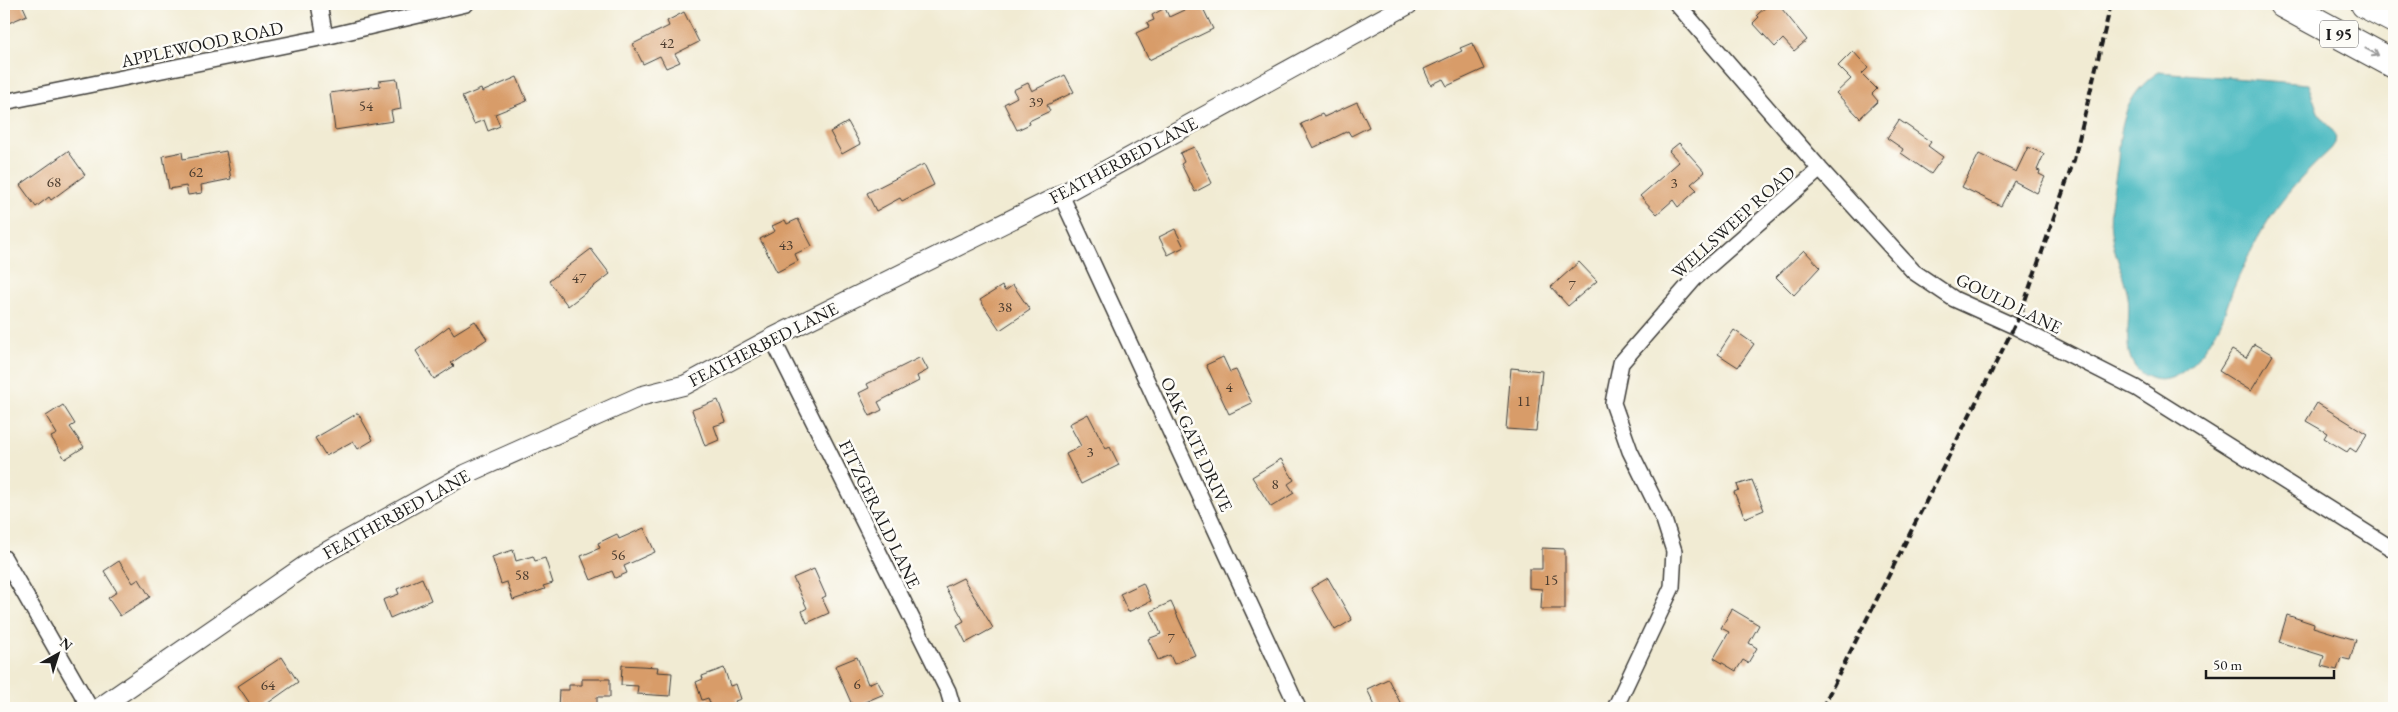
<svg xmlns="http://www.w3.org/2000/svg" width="2398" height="712" viewBox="0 0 2398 712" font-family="'EB Garamond',serif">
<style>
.water{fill:#4bbac1;stroke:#346b6e}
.building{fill:#d89c69}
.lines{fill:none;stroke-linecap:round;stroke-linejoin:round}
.minor-casing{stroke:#3c3b37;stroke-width:18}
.tertiary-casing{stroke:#3c3b37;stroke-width:21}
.motorway-casing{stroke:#3c3b37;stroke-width:30}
.minor{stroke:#fff;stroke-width:15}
.tertiary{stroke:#fff;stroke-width:19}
.motorway{stroke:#fff;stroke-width:28}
.rail{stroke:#1c1c1c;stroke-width:4;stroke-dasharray:8 4;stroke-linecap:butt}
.oneway{stroke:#999}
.labels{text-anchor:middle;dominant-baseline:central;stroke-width:5;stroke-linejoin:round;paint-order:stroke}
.number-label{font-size:15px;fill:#4b3c2f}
.shield{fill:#fdfcf7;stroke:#605f5e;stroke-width:1}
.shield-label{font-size:16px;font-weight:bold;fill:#1c1c1c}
.street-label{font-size:18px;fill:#1c1c1c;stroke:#fdfcf7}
</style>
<rect width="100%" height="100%" fill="#fdfcf7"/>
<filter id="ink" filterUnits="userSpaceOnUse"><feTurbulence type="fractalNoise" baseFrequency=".02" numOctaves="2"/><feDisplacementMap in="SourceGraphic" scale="10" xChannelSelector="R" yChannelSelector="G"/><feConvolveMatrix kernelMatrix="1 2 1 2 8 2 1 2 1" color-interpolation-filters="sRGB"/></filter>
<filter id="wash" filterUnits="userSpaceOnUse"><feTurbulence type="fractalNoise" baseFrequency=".0096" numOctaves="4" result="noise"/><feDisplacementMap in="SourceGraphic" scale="20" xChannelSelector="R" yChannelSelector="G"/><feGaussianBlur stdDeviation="1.12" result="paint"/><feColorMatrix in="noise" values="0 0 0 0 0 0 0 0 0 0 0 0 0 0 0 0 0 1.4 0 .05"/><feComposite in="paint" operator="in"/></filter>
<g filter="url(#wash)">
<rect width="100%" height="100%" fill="#f1ebd3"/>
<path class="water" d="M 2159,72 L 2308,84 L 2318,112 L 2336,135 L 2335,143 L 2331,149 C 2305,173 2281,198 2263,229 C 2253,246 2244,265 2236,283 C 2230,295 2227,309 2221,322 C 2208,348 2177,395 2144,375 C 2118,359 2132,322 2128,297 C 2124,275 2114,254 2111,232 C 2108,207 2115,184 2118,160 C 2119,142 2121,122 2129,105 C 2135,92 2147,79 2159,72 Z"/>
<g id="blocks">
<path class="building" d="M 4,4 L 22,4 L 27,15 L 4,25 Z
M 1197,4 L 1201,4 L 1213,29 L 1149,60 L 1136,33 L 1149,27 L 1147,23 L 1154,20 L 1152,15 L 1165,8 L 1169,17 Z
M 1769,4 L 1778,4 L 1807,40 L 1794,51 L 1783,39 L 1775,47 L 1753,23 L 1759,17 L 1757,15 Z
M 684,12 L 699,42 L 675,54 L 680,62 L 666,68 L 660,56 L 643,64 L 633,44 L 669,26 L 667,21 Z
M 1472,43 L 1484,69 L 1447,86 L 1443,79 L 1431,85 L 1424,69 L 1462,51 L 1460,48 Z
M 1853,51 L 1868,68 L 1862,74 L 1877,89 L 1872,94 L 1878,101 L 1860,118 L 1836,93 L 1851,79 L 1838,66 Z
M 1065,75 L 1074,92 L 1047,105 L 1050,111 L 1029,121 L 1030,124 L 1017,130 L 1004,104 L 1017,97 L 1013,90 L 1028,83 L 1032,91 Z
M 517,77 L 527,101 L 495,114 L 500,126 L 488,131 L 484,120 L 474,124 L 462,97 L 481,89 L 482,92 Z
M 397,79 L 401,109 L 391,111 L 393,121 L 335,130 L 330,93 L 380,86 L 379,81 Z
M 1357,102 L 1369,127 L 1351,136 L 1348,131 L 1313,148 L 1301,124 L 1322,114 L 1324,117 Z
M 1899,120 L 1931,142 L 1928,146 L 1943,157 L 1931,174 L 1901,153 L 1903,149 L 1887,138 Z
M 848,122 L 860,144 L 842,154 L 830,132 Z
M 1679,143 L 1705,172 L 1691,184 L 1697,190 L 1678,207 L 1673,200 L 1657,214 L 1640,196 L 1679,162 L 1669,151 Z
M 1194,147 L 1212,183 L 1195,192 L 1181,164 L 1184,162 L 1180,153 Z
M 2028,147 L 2044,154 L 2037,170 L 2040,171 L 2039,174 L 2045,177 L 2037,193 L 2014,181 L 2001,206 L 1962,187 L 1979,154 L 2016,172 Z
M 68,151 L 85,175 L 51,200 L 49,197 L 36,207 L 20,185 Z
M 226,151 L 231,179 L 201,185 L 202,193 L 188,195 L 186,186 L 169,189 L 163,156 L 182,152 L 183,159 Z
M 924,164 L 934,185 L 902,201 L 900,198 L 876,211 L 867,193 Z
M 798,219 L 812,246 L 795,254 L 798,261 L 777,272 L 760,239 L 775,231 L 772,226 L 785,220 L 787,224 Z
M 1175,229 L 1184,247 L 1168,255 L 1159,237 Z
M 591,249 L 610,274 L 568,306 L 549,281 Z
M 1804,250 L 1820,267 L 1794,295 L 1776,277 Z
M 1579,262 L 1597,281 L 1568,306 L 1551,287 Z
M 1013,285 L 1030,310 L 1000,330 L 980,300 L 1002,286 L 1005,291 Z
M 475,321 L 487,339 L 451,363 L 454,366 L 434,379 L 416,351 L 449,326 L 454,334 Z
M 1734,330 L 1754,344 L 1738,367 L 1718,354 Z
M 2254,344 L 2273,355 L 2251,391 L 2219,371 L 2232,350 L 2246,358 Z
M 921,357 L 928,370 L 917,376 L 919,381 L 878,402 L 882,410 L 870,416 L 859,393 L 869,388 L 867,384 Z
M 1223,357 L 1230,372 L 1236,370 L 1252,403 L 1229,414 L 1206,365 Z
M 1511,368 L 1542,371 L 1536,431 L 1506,429 Z
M 718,400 L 726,422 L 714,426 L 719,440 L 705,446 L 692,410 Z
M 2317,403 L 2367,434 L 2356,452 L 2350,448 L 2347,452 L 2324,438 L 2327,433 L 2306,421 Z
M 63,405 L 75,424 L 70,427 L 84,447 L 65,459 L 51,437 L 57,434 L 46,416 Z
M 358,413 L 373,440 L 358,449 L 353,441 L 326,456 L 315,438 Z
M 1088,414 L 1106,449 L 1110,447 L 1119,465 L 1081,484 L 1066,454 L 1081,446 L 1069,424 Z
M 1281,459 L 1294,480 L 1288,484 L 1294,493 L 1271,507 L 1252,477 Z
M 1752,480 L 1764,510 L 1745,518 L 1734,492 L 1739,490 L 1737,485 Z
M 644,528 L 655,552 L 624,566 L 627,573 L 615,578 L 612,571 L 591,580 L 581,556 L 600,548 L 598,543 L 617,534 L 619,539 Z
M 1542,548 L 1565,549 L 1565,609 L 1541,609 L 1542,589 L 1529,588 L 1529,569 L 1542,569 Z
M 513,550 L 516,561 L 533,556 L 535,561 L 545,558 L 553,583 L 543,586 L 545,589 L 513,600 L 507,582 L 501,584 L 492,557 Z
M 119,561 L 133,583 L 139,579 L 150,597 L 120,616 L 108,598 L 117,592 L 104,571 Z
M 814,569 L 826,596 L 822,598 L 829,613 L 807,623 L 802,611 L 807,608 L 793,578 Z
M 422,578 L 431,600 L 390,618 L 383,600 L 399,594 L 397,589 Z
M 963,578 L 993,628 L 966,643 L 957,625 L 964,621 L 945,587 Z
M 1328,578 L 1352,620 L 1335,630 L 1311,588 Z
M 1143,583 L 1151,601 L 1128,612 L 1120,594 Z
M 1171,602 L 1195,655 L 1174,664 L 1170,655 L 1158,660 L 1148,639 L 1161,634 L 1151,611 Z
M 1732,609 L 1759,625 L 1749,643 L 1757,648 L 1748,663 L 1743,660 L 1736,671 L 1714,658 L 1729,632 L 1721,628 Z
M 2287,615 L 2314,624 L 2313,627 L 2356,640 L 2350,660 L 2341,658 L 2337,670 L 2321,666 L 2324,656 L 2279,642 Z
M 282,657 L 298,682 L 261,708 L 253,708 L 238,686 Z
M 857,657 L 868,684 L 877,680 L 884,694 L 853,707 L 835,666 Z
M 622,665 L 658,667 L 657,672 L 672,673 L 670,696 L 637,694 L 638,686 L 621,685 Z
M 724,668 L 730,686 L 736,684 L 741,699 L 735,701 L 738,708 L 712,708 L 708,698 L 702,700 L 696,682 L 703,679 L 702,676 Z
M 582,679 L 610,679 L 610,697 L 597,697 L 597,708 L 558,707 L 559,690 L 569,690 L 569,685 L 582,685 Z
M 1388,679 L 1403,708 L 1376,708 L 1367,689 Z"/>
</g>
</g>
<g filter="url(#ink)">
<use href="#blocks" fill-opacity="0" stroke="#3c3b37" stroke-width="1"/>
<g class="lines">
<g class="minor-casing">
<path id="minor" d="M 319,4 L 325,37
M 1677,4 L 1820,169 L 1914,272 L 1954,299 L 2014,326 L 2136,388 L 2394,550
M 4,102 L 325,37 L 466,4
M 1061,195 L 1298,708
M 772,338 L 948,691 L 953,708
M 4,558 L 90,708
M 1615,708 L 1672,587 L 1674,551 L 1664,520 L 1630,451 L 1613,403 L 1621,363 L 1694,279 L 1820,169"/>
</g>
<g class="tertiary-casing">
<path id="tertiary" d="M 99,708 L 319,556 L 466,474 L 641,396 L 685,385 L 772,338 L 1061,195 L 1409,4"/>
</g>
<g class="motorway-casing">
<path id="motorway" d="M 2283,4 L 2394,64
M 2365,4 L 2394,19"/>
</g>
<use href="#minor" class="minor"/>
<use href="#tertiary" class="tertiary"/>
<use href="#motorway" class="motorway"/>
<path class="rail" d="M 1822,708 L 2020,315 L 2074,160 L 2111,4"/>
</g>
<defs><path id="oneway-shaft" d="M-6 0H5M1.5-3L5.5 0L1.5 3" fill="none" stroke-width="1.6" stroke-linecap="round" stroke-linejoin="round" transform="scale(1.25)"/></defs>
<use class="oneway" href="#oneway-shaft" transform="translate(2372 52) rotate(28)"/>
</g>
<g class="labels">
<g class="number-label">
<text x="667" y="42">42</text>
<text x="1036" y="101">39</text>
<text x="366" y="105">54</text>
<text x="196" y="171">62</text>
<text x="54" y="181">68</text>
<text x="1674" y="182">3</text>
<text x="786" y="244">43</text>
<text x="579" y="277">47</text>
<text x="1572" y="284">7</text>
<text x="1005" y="306">38</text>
<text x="1229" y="386">4</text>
<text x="1524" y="400">11</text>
<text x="1090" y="451">3</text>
<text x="1275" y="483">8</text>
<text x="618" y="554">56</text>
<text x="522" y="574">58</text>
<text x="1551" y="579">15</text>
<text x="1171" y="637">7</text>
<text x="857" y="683">6</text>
<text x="268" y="684">64</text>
</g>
<rect class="shield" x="2320" y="20.5" width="38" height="27" rx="4"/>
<g class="shield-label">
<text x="2339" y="34">I 95</text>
</g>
<g class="street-label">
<text transform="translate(202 44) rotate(-12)">APPLEWOOD ROAD</text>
<text transform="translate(1123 160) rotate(-28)">FEATHERBED LANE</text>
<text transform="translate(1733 222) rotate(-42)">WELLSWEEP ROAD</text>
<text transform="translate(2009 303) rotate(26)">GOULD LANE</text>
<text transform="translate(763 344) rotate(-27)">FEATHERBED LANE</text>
<text transform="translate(1197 444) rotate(65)">OAK GATE DRIVE</text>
<text transform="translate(396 514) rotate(-29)">FEATHERBED LANE</text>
<text transform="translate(880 514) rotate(64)">FITZGERALD LANE</text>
</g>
</g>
<rect width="2398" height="712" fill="none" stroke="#fdfcf7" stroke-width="20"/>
<g transform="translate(58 654) rotate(39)" stroke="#fdfcf7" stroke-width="4" paint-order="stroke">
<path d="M0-4L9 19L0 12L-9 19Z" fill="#1c1c1c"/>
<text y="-8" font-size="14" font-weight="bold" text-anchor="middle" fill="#1c1c1c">N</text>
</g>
<path d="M2206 670v8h128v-8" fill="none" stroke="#1c1c1c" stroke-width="2.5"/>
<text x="2213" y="670" font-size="15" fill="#1c1c1c" stroke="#fdfcf7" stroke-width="4" paint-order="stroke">50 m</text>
</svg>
